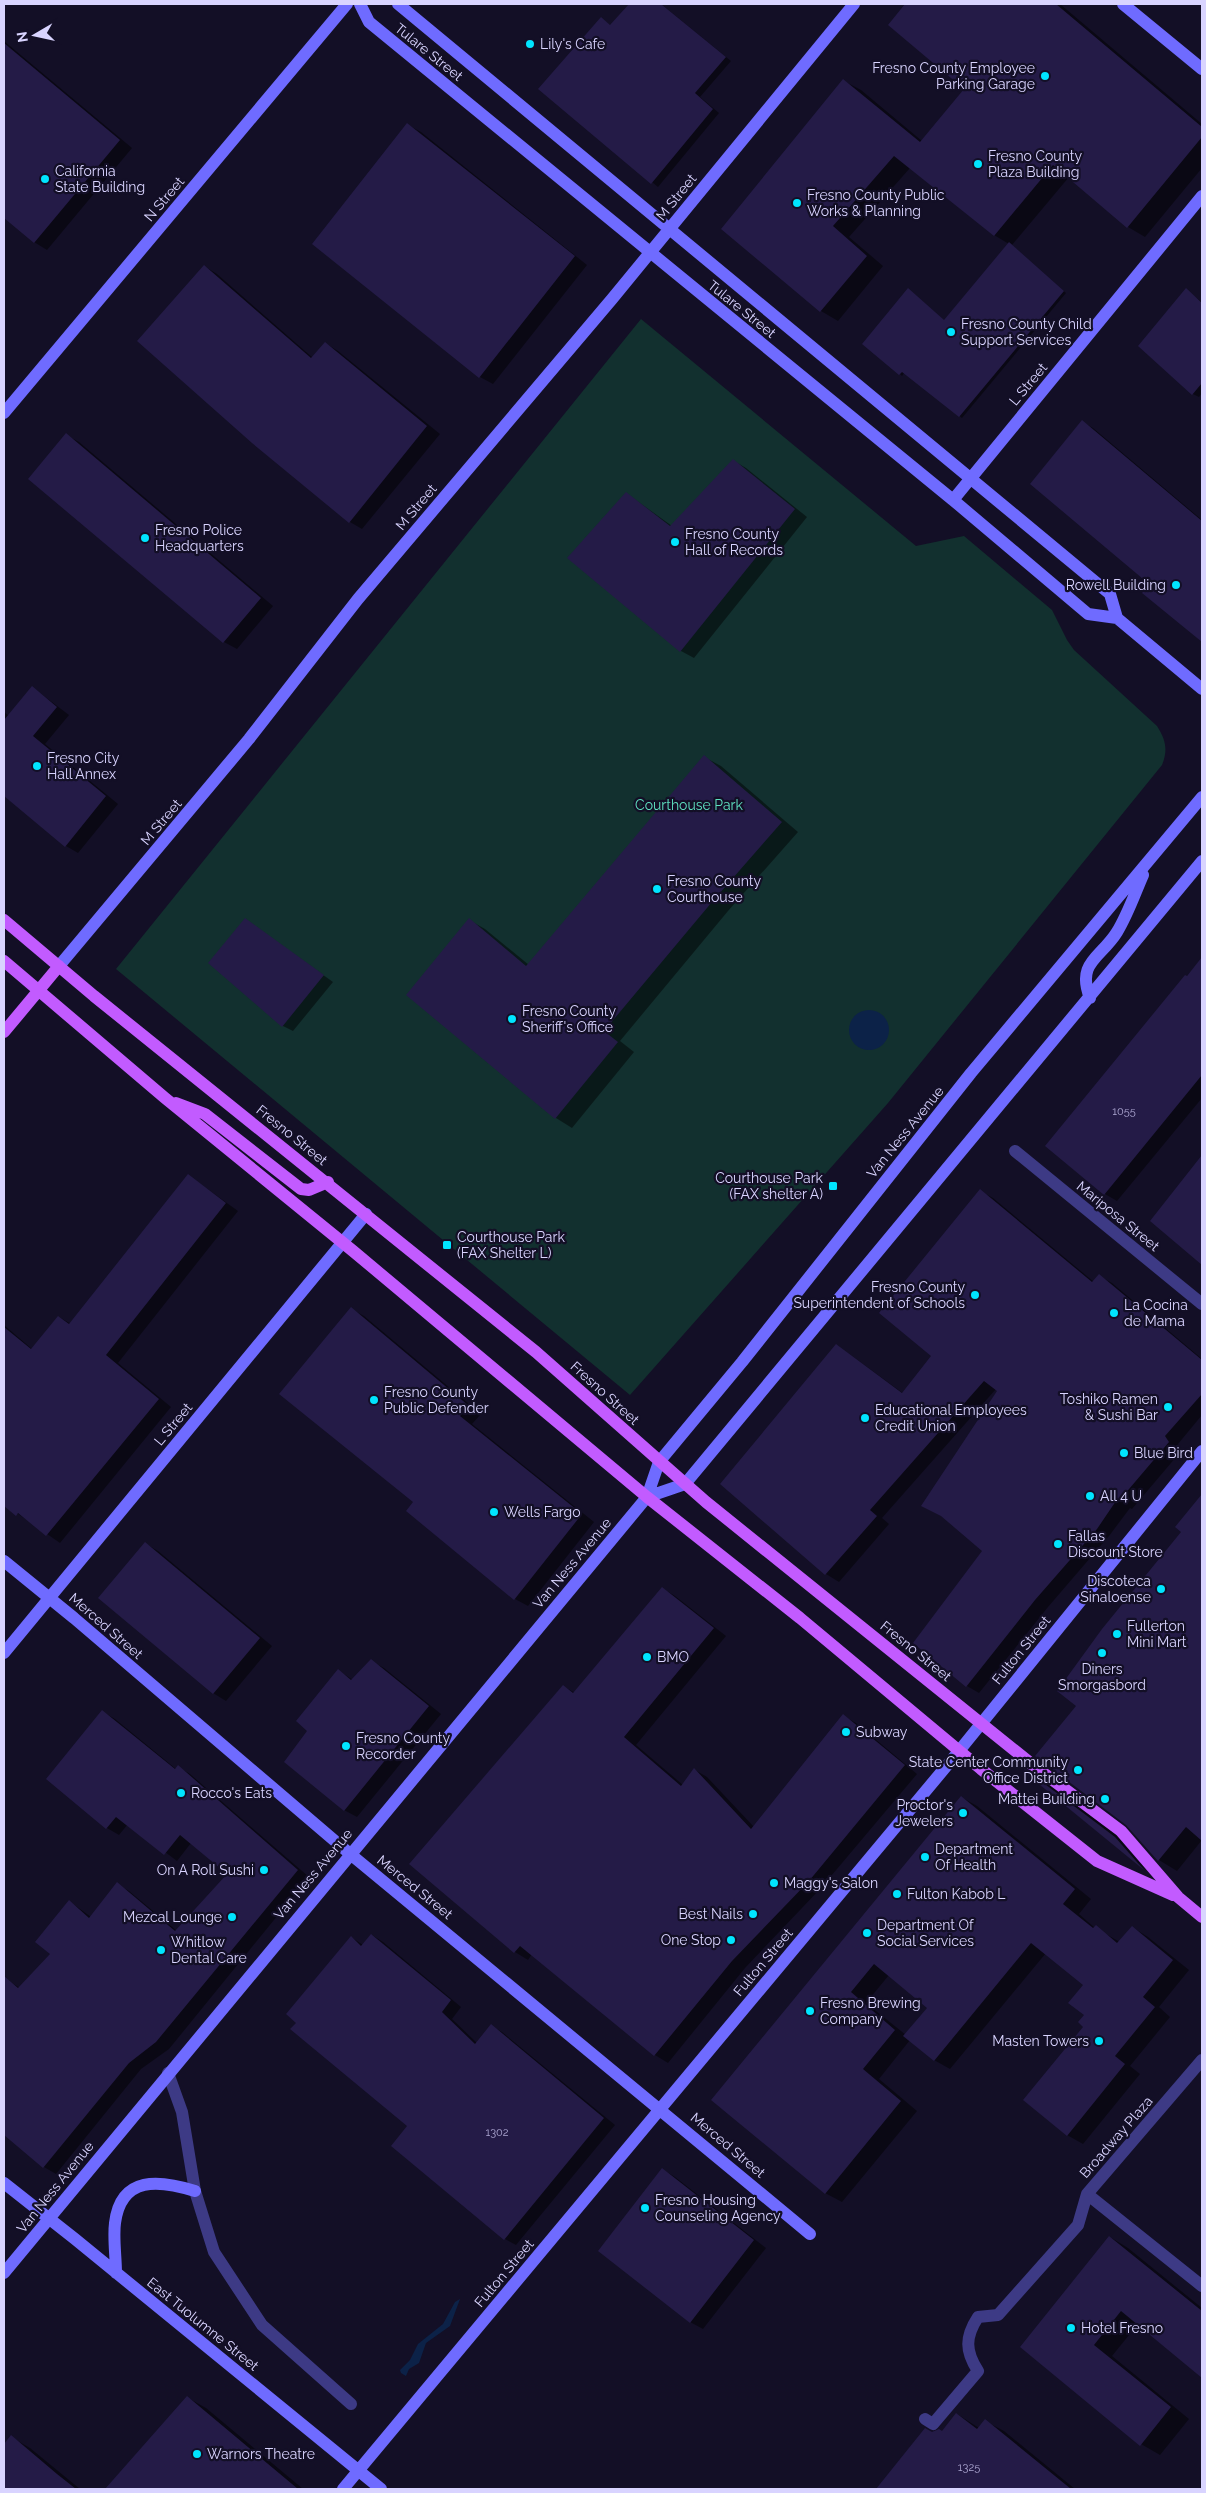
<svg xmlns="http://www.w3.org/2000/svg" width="1206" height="2493" viewBox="0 0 1206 2493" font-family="Raleway,sans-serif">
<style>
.green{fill:#12302f}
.water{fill:#0c2248}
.shadow{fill:#0007;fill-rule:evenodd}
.building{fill:#241b47}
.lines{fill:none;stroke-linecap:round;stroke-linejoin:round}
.street{stroke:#3d3a85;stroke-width:12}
.secondary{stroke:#6f6bff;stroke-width:12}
.primary{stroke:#c25bff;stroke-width:12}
.poi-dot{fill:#00e5ff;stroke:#130f26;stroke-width:2}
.labels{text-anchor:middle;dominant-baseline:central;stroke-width:4.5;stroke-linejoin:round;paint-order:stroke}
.number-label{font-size:11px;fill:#aca6d1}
.poi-label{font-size:14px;fill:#d9d4ff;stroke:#130f26;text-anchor:start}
.street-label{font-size:14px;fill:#d9d4ff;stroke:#130f26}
.park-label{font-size:14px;fill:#5fe0c0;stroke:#130f26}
</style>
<rect width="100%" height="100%" fill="#130f26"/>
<path class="green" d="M 641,319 L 916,546 L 964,536 L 1052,610 L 1067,640 L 1074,650 L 1157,726 C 1166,740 1168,750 1162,765 L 888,1103 L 630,1395 L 116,969 Z"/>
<path class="water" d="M849 1030a20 20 0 1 1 40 0a20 20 0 1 1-40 0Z
M 460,2299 L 450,2326 L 426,2343 L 419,2363 L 409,2369 L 406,2376 L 401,2373 L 400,2370 L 410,2360 L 418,2344 L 443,2324 L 455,2302 Z"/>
<path class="shadow" d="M 630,4 L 661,4 L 731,61 L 700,97 L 719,113 L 658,187 L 540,89 L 601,18 L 611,26 Z
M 907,4 L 1060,4 L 1202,124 L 1202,168 L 1145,237 L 1128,227 L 1069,177 L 1012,245 L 1066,293 L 962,418 L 905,372 L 902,376 L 900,374 L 864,344 L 945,321 L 1009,244 L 994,235 L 910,168 L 849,237 L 883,266 L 838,321 L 821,311 L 723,229 L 844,81 L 861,90 L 922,141 L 965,89 L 890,25 Z
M 4,41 L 132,148 L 47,250 L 34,242 L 4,216 Z
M 408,125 L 421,132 L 587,265 L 493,384 L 480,377 Z
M 204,266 L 217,274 L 313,358 L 325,343 L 338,351 L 440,434 L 362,529 L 350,522 Z
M 1186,290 L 1202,302 L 1202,393 L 1199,397 L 1193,394 Z
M 1082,422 L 1093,428 L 1202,520 L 1202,640 L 1144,593 L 1151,584 Z
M 66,435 L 79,442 L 273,606 L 237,649 L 224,642 Z
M 734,461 L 746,468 L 807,517 L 694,658 L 681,651 L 568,558 L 626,493 L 672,526 Z
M 32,687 L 69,715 L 45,744 L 118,804 L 78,853 L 66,846 L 4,795 L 4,712 L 9,716 Z
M 704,757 L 721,766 L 798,832 L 728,911 L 620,1041 L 634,1052 L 572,1128 L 556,1118 L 408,995 L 469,920 L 485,929 L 529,965 Z
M 245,919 L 333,982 L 293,1031 L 283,1026 L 209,963 Z
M 1202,958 L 1202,1098 L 1117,1201 L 1105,1194 L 1047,1146 Z
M 1202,1157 L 1202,1263 L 1152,1221 Z
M 188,1175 L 238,1211 L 118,1363 L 171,1407 L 60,1543 L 4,1504 L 4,1325 L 32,1349 L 59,1317 L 71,1324 Z
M 980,1191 L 993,1198 L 1094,1282 L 1099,1276 L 1112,1283 L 1202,1359 L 1202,1415 L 1178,1444 L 1182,1450 L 1132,1509 L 1130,1508 L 1109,1536 L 1048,1607 L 979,1693 L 967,1686 L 984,1551 L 944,1517 L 999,1391 L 996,1389 L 882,1518 L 889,1524 L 839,1582 L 826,1574 L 722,1484 L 837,1345 L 904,1394 L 933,1356 Z
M 351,1309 L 364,1316 L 481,1414 L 472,1424 L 594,1522 L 528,1606 L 515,1599 L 407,1511 L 414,1502 Z
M 1202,1496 L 1202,1840 L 1177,1871 L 1159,1860 L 1127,1824 L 1078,1706 L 1182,1532 L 1176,1527 Z
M 146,1544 L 158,1551 L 272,1646 L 226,1701 L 213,1693 Z
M 662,1588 L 675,1596 L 726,1636 L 636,1745 L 683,1785 L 695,1770 L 707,1777 L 754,1827 L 843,1716 L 856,1723 L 917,1774 L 821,1888 L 745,1968 L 668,2063 L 655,2055 L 532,1954 L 528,1960 L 515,1952 L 410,1863 L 563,1686 L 575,1693 Z
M 371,1661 L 384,1668 L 441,1714 L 357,1817 L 344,1810 L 309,1731 L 339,1671 L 353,1680 Z
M 103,1712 L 115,1719 L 176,1769 L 178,1767 L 190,1774 L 309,1877 L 169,2049 L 141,2069 L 56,2174 L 44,2167 L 4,2133 L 4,2053 L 9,2046 L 4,2042 L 4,2017 L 11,2008 L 4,2002 L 4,1984 L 7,1980 L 20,1988 L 52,1954 L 69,1901 L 91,1917 L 117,1884 L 129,1891 L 177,1931 L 228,1874 L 191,1843 L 177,1861 L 128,1824 L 119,1835 L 107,1828 L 48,1779 Z
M 1026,1771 L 1058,1789 L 1148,1857 L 1172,1885 L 1145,1869 Z
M 961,1797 L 977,1806 L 1091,1899 L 1079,1914 L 1095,1928 L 1120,1942 L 1132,1927 L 1148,1937 L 1189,1970 L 1159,2007 L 1170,2017 L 1130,2066 L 1140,2074 L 1083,2144 L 1067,2135 L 1085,2026 L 1085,1985 L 1046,1953 L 950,2069 L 934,2060 L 910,2040 L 879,2079 L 917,2111 L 842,2202 L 825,2193 L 713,2100 ZM 889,1975 L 929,2007 L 906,2035 L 866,2003 Z
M 372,1935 L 383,1942 L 461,2007 L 452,2019 L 477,2043 L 491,2026 L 502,2032 L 615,2125 L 516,2245 L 505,2239 L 392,2146 L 409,2126 L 298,2022 L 351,1937 L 363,1945 Z
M 662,2169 L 675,2177 L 766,2248 L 703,2329 L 690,2322 Z
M 1110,2237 L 1128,2248 L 1202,2308 L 1202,2376 L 1138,2324 L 1112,2356 L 1189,2419 L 1160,2455 L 1141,2444 L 1021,2347 Z
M 188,2398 L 206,2408 L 303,2489 L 106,2489 Z
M 957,2414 L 979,2428 L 985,2421 L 1004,2431 L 1075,2489 L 877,2489 L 925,2430 L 932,2433 L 942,2432 Z
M 11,2437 L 30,2448 L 80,2489 L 4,2489 L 4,2446 Z"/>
<path class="building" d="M 629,4 L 661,4 L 726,57 L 695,93 L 713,109 L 651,184 L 538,89 L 601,17 L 610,25 Z
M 905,4 L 1056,4 L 1202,127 L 1202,137 L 1127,228 L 1053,165 L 994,236 L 894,156 L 833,226 L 867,256 L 820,312 L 721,229 L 843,79 L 920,142 L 964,89 L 888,25 Z
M 4,43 L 120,140 L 34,243 L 4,218 Z
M 407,123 L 575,256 L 479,378 L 312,244 Z
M 1009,242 L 1064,291 L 959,417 L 902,372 L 899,375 L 862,344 L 908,288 L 944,320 Z
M 204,265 L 311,358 L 325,342 L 427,426 L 349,523 L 252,443 L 137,341 Z
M 1186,288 L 1202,303 L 1202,383 L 1192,395 L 1138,346 Z
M 1082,420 L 1202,521 L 1202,642 L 1142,593 L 1149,584 L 1030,484 Z
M 66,433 L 261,598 L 223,643 L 28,479 Z
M 733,459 L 795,509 L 680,652 L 567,558 L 626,492 L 670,526 Z
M 32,686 L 57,707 L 33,736 L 106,796 L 65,847 L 4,796 L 4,720 Z
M 704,755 L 782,822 L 712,902 L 604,1031 L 618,1042 L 555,1119 L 406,995 L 469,918 L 526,966 Z
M 245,918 L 324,975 L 282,1027 L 208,963 Z
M 1202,957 L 1202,1075 L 1104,1195 L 1045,1146 L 1185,975 L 1187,976 Z
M 1202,1155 L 1202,1265 L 1150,1221 Z
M 188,1174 L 226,1203 L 106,1355 L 159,1399 L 46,1536 L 18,1513 L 16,1516 L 4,1506 L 4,1327 L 31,1349 L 58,1316 L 69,1324 Z
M 980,1189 L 1092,1282 L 1099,1274 L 1202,1360 L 1202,1394 L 1165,1436 L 1169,1442 L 1118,1502 L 1116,1501 L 1097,1529 L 1035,1600 L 966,1687 L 913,1643 L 982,1551 L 941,1516 L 921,1506 L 997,1391 L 984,1381 L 870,1510 L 877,1516 L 825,1575 L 720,1484 L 836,1344 L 902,1393 L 931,1356 L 879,1313 Z
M 351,1307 L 469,1406 L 460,1416 L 582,1514 L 514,1600 L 406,1511 L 413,1502 L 279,1394 Z
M 1202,1494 L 1202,1841 L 1186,1827 L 1158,1861 L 1126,1825 L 1035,1756 L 1076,1706 L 1057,1691 L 1102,1629 L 1181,1532 L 1175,1527 Z
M 145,1542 L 260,1638 L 213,1694 L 98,1598 Z
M 662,1587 L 714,1628 L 624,1737 L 681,1786 L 694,1768 L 751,1829 L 843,1714 L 905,1765 L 809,1881 L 732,1961 L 654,2056 L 520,1946 L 514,1953 L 409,1864 L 563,1685 L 573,1693 Z
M 371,1659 L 429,1706 L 344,1811 L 284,1762 L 307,1731 L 296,1721 L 338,1669 L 351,1680 Z
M 102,1710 L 175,1769 L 178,1765 L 298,1870 L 156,2042 L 129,2063 L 43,2168 L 4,2135 L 4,1976 L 18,1988 L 50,1954 L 35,1942 L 69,1900 L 89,1918 L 117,1882 L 175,1931 L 227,1874 L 180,1835 L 164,1855 L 116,1817 L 106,1829 L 46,1779 Z
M 1025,1769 L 1115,1837 L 1144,1870 L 1023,1771 Z
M 961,1796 L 1075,1889 L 1063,1904 L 1093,1928 L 1096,1925 L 1117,1943 L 1132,1926 L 1173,1960 L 1143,1997 L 1155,2007 L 1115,2056 L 1125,2064 L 1067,2136 L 1023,2100 L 1083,2027 L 1078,2022 L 1084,2015 L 1068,2003 L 1083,1985 L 1031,1943 L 934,2061 L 903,2036 L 927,2008 L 874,1964 L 851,1992 L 895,2030 L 863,2069 L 901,2101 L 825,2194 L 711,2100 Z
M 371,1934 L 451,2000 L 442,2012 L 475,2044 L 491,2024 L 604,2118 L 504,2240 L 391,2146 L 407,2126 L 290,2029 L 296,2023 L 286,2014 L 351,1936 L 361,1946 Z
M 662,2168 L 754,2240 L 690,2323 L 598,2251 Z
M 1109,2236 L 1202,2311 L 1202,2378 L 1121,2311 L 1094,2345 L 1171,2407 L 1140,2446 L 1020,2347 Z
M 187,2396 L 298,2489 L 105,2489 Z
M 956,2413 L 977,2429 L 985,2419 L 1071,2489 L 876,2489 L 925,2428 L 932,2432 L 939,2429 L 942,2431 Z
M 11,2435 L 57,2474 L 76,2489 L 4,2489 L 4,2444 Z"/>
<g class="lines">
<path class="street" d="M 1015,1151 L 1202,1304
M 168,2073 L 182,2112 L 195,2191 L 214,2252 L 262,2325 L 351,2404
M 1087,2194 L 1202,2286
M 925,2419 L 933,2424 L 978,2371 C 965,2351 965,2337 978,2317 L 998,2315 L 1078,2225 L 1087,2194 L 1202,2060"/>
<path class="secondary" d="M 360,4 L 369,22 L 953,500 L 1088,614 L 1117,618 L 1202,689
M 398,4 L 1110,594 L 1117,618
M 1123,4 L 1202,69
M 4,413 L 347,4
M 953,500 L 1202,196
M 59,966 L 249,739 L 358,599 L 612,299 L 854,4
M 1090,998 C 1076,962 1101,958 1117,932 C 1128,914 1135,893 1143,875
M 647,1497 L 685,1484 L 1202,861
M 4,1561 L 74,1618 L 349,1853 L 810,2234
M 4,1653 L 366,1214
M 4,2183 L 75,2239 L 381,2489
M 4,2273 L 647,1497 L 659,1462 L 742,1362 L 971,1073 L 1202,797
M 116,2273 C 116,2257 113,2238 115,2223 C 121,2175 160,2180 195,2191
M 343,2489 L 959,1751 L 1202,1451"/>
<path class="primary" d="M 4,920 L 94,996 L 536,1352 L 706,1502 L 1034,1766 L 1121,1831 L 1178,1897 L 1202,1917
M 4,961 L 165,1098 L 353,1251 L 647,1497 L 800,1618 L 981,1769 L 1097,1861 L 1173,1895
M 4,1032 L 59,966
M 176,1103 L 205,1114 L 301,1189 L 309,1190 L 328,1182"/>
</g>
<g class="poi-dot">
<circle cx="530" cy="44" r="5"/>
<circle cx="1045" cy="76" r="5"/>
<circle cx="978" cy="164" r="5"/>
<circle cx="45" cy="179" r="5"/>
<circle cx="797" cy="203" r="5"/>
<circle cx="951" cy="332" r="5"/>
<circle cx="145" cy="538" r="5"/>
<circle cx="675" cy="542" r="5"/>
<circle cx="1176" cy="585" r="5"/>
<circle cx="37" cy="766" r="5"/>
<circle cx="657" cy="889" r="5"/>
<circle cx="512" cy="1019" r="5"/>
<rect x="828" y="1181" width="10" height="10" rx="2.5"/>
<rect x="442" y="1240" width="10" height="10" rx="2.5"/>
<circle cx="975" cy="1295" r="5"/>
<circle cx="1114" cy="1313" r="5"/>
<circle cx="374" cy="1400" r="5"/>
<circle cx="1168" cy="1407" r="5"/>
<circle cx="865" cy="1418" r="5"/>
<circle cx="1124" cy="1453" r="5"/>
<circle cx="1090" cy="1496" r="5"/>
<circle cx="494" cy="1512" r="5"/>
<circle cx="1058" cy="1544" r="5"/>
<circle cx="1161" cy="1589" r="5"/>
<circle cx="1117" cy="1634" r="5"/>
<circle cx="1102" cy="1653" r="5"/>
<circle cx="647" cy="1657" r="5"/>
<circle cx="846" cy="1732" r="5"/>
<circle cx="346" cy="1746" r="5"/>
<circle cx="1078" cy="1770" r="5"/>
<circle cx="181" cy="1793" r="5"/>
<circle cx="1105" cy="1799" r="5"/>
<circle cx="963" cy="1813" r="5"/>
<circle cx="925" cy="1857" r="5"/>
<circle cx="264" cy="1870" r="5"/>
<circle cx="774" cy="1883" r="5"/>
<circle cx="897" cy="1894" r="5"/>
<circle cx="753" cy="1914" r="5"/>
<circle cx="232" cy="1917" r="5"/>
<circle cx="867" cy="1933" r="5"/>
<circle cx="731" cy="1940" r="5"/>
<circle cx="161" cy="1950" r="5"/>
<circle cx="810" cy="2011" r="5"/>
<circle cx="1099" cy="2041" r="5"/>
<circle cx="645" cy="2208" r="5"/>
<circle cx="1071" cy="2328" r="5"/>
<circle cx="197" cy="2454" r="5"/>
</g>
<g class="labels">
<g class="number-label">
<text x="1124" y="1111">1055</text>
<text x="497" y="2132">1302</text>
<text x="969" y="2467">1325</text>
</g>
<g class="poi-label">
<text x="540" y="44">Lily's Cafe</text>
<text x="1035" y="68" text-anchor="end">Fresno County Employee<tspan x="1035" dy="16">Parking Garage</tspan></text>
<text x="988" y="156">Fresno County<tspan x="988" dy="16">Plaza Building</tspan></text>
<text x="55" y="171">California<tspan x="55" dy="16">State Building</tspan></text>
<text x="807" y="195">Fresno County Public<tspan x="807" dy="16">Works &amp; Planning</tspan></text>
<text x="961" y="324">Fresno County Child<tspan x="961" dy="16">Support Services</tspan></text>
<text x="155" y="530">Fresno Police<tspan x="155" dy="16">Headquarters</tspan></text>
<text x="685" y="534">Fresno County<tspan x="685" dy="16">Hall of Records</tspan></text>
<text x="1166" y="585" text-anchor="end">Rowell Building</text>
<text x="47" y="758">Fresno City<tspan x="47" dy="16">Hall Annex</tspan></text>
<text x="667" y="881">Fresno County<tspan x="667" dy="16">Courthouse</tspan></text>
<text x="522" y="1011">Fresno County<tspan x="522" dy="16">Sheriff's Office</tspan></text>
<text x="823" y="1178" text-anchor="end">Courthouse Park<tspan x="823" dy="16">(FAX shelter A)</tspan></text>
<text x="457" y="1237">Courthouse Park<tspan x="457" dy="16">(FAX Shelter L)</tspan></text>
<text x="965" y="1287" text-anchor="end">Fresno County<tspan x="965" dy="16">Superintendent of Schools</tspan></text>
<text x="1124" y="1305">La Cocina<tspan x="1124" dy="16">de Mama</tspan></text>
<text x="384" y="1392">Fresno County<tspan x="384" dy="16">Public Defender</tspan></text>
<text x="1158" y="1399" text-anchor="end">Toshiko Ramen<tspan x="1158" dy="16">&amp; Sushi Bar</tspan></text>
<text x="875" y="1410">Educational Employees<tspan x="875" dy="16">Credit Union</tspan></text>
<text x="1134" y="1453">Blue Bird</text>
<text x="1100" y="1496">All 4 U</text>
<text x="504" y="1512">Wells Fargo</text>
<text x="1068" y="1536">Fallas<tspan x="1068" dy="16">Discount Store</tspan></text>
<text x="1151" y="1581" text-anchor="end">Discoteca<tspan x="1151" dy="16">Sinaloense</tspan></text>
<text x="1127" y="1626">Fullerton<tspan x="1127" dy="16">Mini Mart</tspan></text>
<text x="657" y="1657">BMO</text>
<text x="1102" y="1669" text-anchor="middle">Diners<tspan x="1102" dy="16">Smorgasbord</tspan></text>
<text x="856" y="1732">Subway</text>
<text x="356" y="1738">Fresno County<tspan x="356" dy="16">Recorder</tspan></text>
<text x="1068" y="1762" text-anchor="end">State Center Community<tspan x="1068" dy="16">Office District</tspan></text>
<text x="191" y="1793">Rocco's Eats</text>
<text x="1095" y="1799" text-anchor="end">Mattei Building</text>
<text x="953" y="1805" text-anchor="end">Proctor's<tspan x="953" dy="16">Jewelers</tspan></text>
<text x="935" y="1849">Department<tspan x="935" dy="16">Of Health</tspan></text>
<text x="254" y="1870" text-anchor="end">On A Roll Sushi</text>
<text x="784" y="1883">Maggy's Salon</text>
<text x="907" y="1894">Fulton Kabob L</text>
<text x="743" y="1914" text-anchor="end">Best Nails</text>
<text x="222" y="1917" text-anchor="end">Mezcal Lounge</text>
<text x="877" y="1925">Department Of<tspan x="877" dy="16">Social Services</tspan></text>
<text x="721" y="1940" text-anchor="end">One Stop</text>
<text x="171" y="1942">Whitlow<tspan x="171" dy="16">Dental Care</tspan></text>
<text x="820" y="2003">Fresno Brewing<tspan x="820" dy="16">Company</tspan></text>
<text x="1089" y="2041" text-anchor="end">Masten Towers</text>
<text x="655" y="2200">Fresno Housing<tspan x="655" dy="16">Counseling Agency</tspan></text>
<text x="1081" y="2328">Hotel Fresno</text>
<text x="207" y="2454">Warnors Theatre</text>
</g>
<g class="street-label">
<text transform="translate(429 52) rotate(39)">Tulare Street</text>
<text transform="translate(676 197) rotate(-51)">M Street</text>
<text transform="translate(164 199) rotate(-50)">N Street</text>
<text transform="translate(742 309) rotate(39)">Tulare Street</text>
<text transform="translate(1028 384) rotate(-50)">L Street</text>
<text transform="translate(416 507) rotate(-50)">M Street</text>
<text transform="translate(161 822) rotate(-50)">M Street</text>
<text transform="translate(905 1132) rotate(-51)">Van Ness Avenue</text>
<text transform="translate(292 1135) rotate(39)">Fresno Street</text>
<text transform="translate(1118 1216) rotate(39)">Mariposa Street</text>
<text transform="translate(605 1393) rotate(42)">Fresno Street</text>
<text transform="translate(173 1424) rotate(-50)">L Street</text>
<text transform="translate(572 1563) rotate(-50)">Van Ness Avenue</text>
<text transform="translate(106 1626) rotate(41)">Merced Street</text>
<text transform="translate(1021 1650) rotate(-51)">Fulton Street</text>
<text transform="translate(916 1651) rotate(39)">Fresno Street</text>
<text transform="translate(313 1874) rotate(-50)">Van Ness Avenue</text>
<text transform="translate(415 1887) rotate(39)">Merced Street</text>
<text transform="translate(763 1962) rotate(-50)">Fulton Street</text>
<text transform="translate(1116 2137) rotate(-49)">Broadway Plaza</text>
<text transform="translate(728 2145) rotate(40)">Merced Street</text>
<text transform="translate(55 2187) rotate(-51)">Van Ness Avenue</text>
<text transform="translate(504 2273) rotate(-50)">Fulton Street</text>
<text transform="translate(203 2324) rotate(39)">East Tuolumne Street</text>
</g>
<g class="park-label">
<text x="689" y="805">Courthouse Park</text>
</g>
</g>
<rect width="1206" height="2493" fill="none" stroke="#d9d4ff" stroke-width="10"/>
<g transform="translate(35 35) rotate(261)" stroke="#130f26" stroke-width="4" paint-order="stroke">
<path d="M0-4L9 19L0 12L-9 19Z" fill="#d9d4ff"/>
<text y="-8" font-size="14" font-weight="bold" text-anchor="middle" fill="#d9d4ff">N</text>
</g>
</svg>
